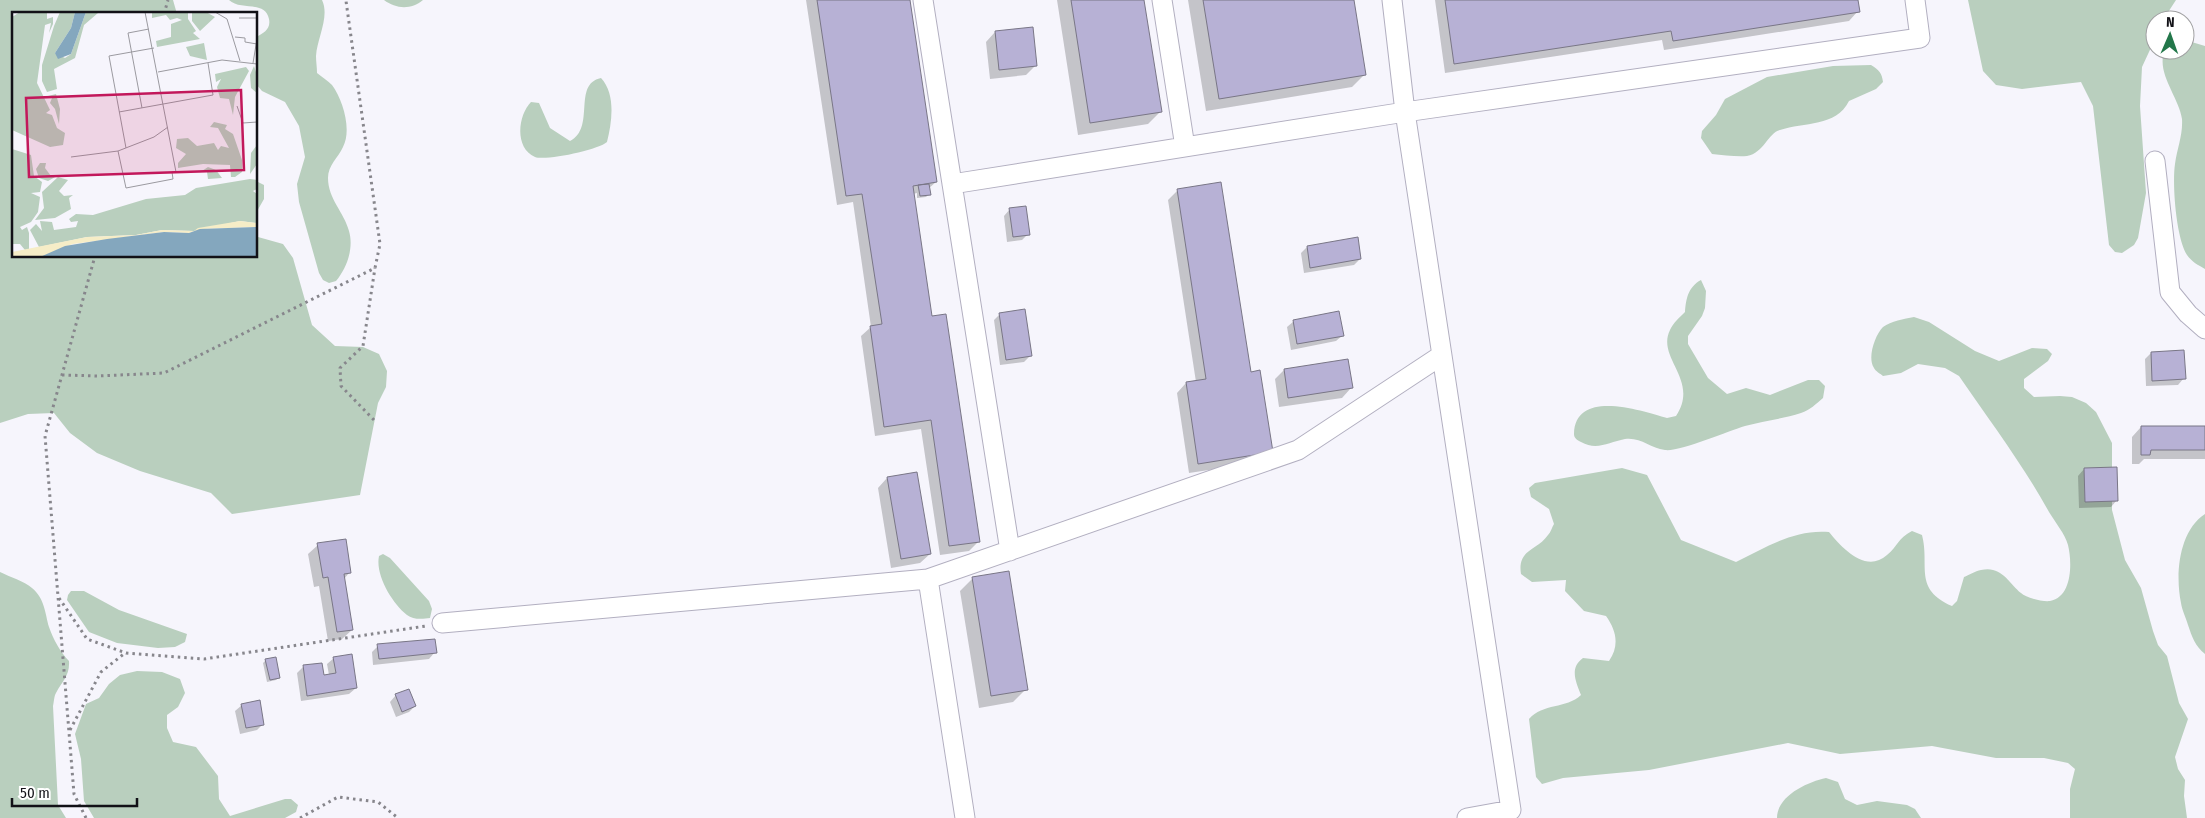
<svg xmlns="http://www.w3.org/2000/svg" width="2205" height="818" viewBox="0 0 2205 818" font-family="'Fira Sans Condensed',sans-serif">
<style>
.green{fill:#b9cfbe}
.shadow{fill:#0003}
.building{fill:#b7b1d5;stroke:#797686}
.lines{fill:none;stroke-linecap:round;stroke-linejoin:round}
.minor-casing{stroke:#b2afc0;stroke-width:21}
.path{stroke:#87868c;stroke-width:3;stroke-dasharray:2.5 4;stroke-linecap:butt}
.minor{stroke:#fff;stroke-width:19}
.inset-road{fill:none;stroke:#9b9aa0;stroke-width:1}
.view{fill:#c2185b;fill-opacity:0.15;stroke:#c2185b;stroke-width:2.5}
.inset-edge{fill:none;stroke:#121117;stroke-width:2.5}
</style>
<rect width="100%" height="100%" fill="#f6f5fc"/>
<path class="green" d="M 0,0 L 173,0 L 177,14 L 14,14 L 14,256 L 256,256 L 256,234 L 258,237 L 283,244 L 293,258 L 312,325 L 335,346 L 363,347 L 379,354 L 387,371 L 386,387 L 378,403 L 360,495 L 232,514 L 211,493 L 140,471 L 97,453 L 70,433 L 54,413 L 28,414 L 0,423 Z
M 229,0 L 322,0 C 330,17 317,38 316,56 C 316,62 317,67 317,73 C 322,77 328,81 332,85 C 343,100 352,130 343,147 C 338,158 328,165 328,178 C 328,199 344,212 349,231 C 354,248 347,268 336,281 L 329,283 L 323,280 L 319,273 L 299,202 L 297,184 L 305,157 L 299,126 L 285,102 L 262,91 L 256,84 L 256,37 C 264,33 271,29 269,19 C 265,0 240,11 229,0 Z
M 384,0 L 423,0 C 411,10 396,9 384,0 Z
M 1968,0 L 2176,0 L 2163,20 L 2155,20 L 2155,39 L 2142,67 L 2140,106 L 2146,193 L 2138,238 L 2134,245 L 2122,253 L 2115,252 L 2109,245 L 2093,106 L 2081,82 L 2022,89 L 1996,85 L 1983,71 Z
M 2185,40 L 2205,46 L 2205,269 C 2198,265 2192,262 2187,255 C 2176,238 2172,184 2175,164 C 2177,149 2183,135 2182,119 C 2179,97 2155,72 2165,50 L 2185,50 Z
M 1871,65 C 1879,70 1882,73 1883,82 L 1876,89 L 1849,101 C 1836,127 1804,122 1780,130 C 1768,133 1764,153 1747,156 C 1737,157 1723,155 1712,154 L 1701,138 L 1702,131 L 1716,115 L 1725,99 L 1767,77 L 1833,66 Z
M 601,78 C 616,94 612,122 607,142 C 598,150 546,161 535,157 C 514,148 518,115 531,102 L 539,103 L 550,128 L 570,141 C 596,128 572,84 601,78 Z
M 256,181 L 264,185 L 264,199 L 256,213 Z
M 1701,280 L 1706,291 L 1705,308 L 1702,316 L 1688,336 L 1688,344 L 1708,378 L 1727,394 L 1746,388 L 1770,395 L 1808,380 L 1819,380 L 1825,386 L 1823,398 C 1816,404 1810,410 1801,413 C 1783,419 1763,421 1745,426 C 1728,431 1680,452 1665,450 C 1650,448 1641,437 1625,439 C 1609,442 1597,451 1581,442 C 1577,440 1574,438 1574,434 C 1575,388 1642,411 1667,418 L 1676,416 C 1700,380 1656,358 1670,330 C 1673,323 1680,317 1685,312 C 1686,299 1688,287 1701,280 Z
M 1914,317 L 1929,322 L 1975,351 L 1999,361 L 2032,348 L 2047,349 L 2052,354 L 2048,361 L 2024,379 L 2024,388 L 2034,397 L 2060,396 L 2072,397 L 2086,403 L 2096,412 L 2112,443 L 2112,510 L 2125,560 L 2141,588 L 2153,631 L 2158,645 L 2167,656 L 2179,703 L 2188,719 L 2175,757 L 2178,769 L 2185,780 L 2184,796 L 2187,818 L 2070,818 L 2070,789 L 2075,769 L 2068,763 L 2044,758 L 1996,758 L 1932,746 L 1840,754 L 1788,743 L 1649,770 L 1563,778 L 1542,784 L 1536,777 L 1529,719 C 1543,703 1566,709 1581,695 C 1576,682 1569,668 1583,658 L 1609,661 C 1620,645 1616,630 1606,616 L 1584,611 L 1565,591 L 1566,580 L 1532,582 L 1521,574 C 1517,549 1537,551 1548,535 C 1551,532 1552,527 1554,524 L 1549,509 L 1531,497 L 1529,488 L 1535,483 L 1622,468 L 1647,475 L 1681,540 L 1736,562 C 1766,547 1795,529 1829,532 C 1842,548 1866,574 1887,555 C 1898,546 1898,538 1912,531 L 1922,535 C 1930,566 1913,589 1952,606 L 1957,601 L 1964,577 C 1969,575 1975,571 1981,570 C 2001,565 2009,583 2021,593 C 2026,598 2043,602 2050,601 C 2073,597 2072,561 2068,545 C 2065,534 2055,522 2049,512 C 2023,465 1990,421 1959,376 L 1945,368 L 1918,364 L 1901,373 L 1883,376 C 1881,374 1875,371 1874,368 C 1867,358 1875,335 1883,327 C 1891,321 1904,319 1914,317 Z
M 2205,514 L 2205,654 C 2195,646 2192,637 2188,625 C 2186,618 2182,610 2181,603 C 2175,574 2179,531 2205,514 Z
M 383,554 L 390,558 L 429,601 L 432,609 L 430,618 C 423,619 413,620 407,615 C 392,603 375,575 379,556 Z
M 0,572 C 10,577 24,581 32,588 C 45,599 45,613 49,627 C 53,639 61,653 69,661 C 70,676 62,681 56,693 C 54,696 54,702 53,706 L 58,805 L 66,818 L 0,818 Z
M 71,591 L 84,591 L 119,610 L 187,634 L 185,642 L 175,647 L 158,648 L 117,643 L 89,632 L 67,600 L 68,595 Z
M 137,671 L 162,672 L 180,679 L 185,693 L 178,707 L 167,715 L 167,728 L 173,742 L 196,747 L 218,776 L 219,799 L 230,816 L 285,799 L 291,799 L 298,805 L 296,812 L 285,818 L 94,818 L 84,801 L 81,759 L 75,734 L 86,704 L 99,698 L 109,684 L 120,675 Z
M 1826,778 L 1838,782 L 1845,799 L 1857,805 L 1877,801 L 1907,805 L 1915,809 L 1921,818 L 1777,818 C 1777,796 1807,782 1826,778 Z"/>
<path class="shadow" d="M 806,0 L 909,0 L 936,182 L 928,189 L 929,194 L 926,197 L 917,198 L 917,193 L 913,194 L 931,318 L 978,542 L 969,551 L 940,555 L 921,429 L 875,436 L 861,336 L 871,327 L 853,202 L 837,205 Z
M 1057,0 L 1143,0 L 1160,112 L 1148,124 L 1078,135 Z
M 1188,0 L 1353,0 L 1365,74 L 1352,87 L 1206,111 Z
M 1435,0 L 1857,0 L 1858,11 L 1849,21 L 1664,50 L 1662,40 L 1445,73 Z
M 995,32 L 1036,65 L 1026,75 L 990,79 L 986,42 Z
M 1178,190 L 1250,373 L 1262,462 L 1189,473 L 1177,393 L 1186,383 L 1196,382 L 1168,200 Z
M 1010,209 L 1028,234 L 1022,240 L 1007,242 L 1004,216 Z
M 1307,247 L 1360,259 L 1354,265 L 1304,273 L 1301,253 Z
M 1000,314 L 1030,356 L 1024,362 L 1000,365 L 994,320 Z
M 1294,321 L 1343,335 L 1336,341 L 1291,350 L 1287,327 Z
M 2151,353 L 2184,378 L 2178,385 L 2146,386 L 2145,359 Z
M 1284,370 L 1351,388 L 1342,398 L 1279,407 L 1275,379 Z
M 2141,427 L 2205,428 L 2205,459 L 2144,459 L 2139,464 L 2132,464 L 2132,437 Z
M 2084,469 L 2117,500 L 2111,507 L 2079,508 L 2078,476 Z
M 887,478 L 930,554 L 920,563 L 891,568 L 878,488 Z
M 318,545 L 349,573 L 344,579 L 352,630 L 342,639 L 328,641 L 319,586 L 314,587 L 308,554 Z
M 973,578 L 1026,689 L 1013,702 L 979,708 L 960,591 Z
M 378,646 L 435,652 L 429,659 L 373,665 L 372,652 Z
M 334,658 L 356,688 L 349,694 L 301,701 L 297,673 L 303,667 L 323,676 L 329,675 L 327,664 Z
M 266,660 L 279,677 L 276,680 L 267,682 L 263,663 Z
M 396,695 L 415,706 L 409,712 L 396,717 L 390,702 Z
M 242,705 L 263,724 L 257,730 L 240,734 L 235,711 Z"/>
<path class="building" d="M 817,0 L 910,0 L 937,182 L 913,186 L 932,316 L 946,314 L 980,542 L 949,546 L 931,420 L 884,427 L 870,326 L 882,324 L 862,194 L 846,196 Z
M 1071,0 L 1144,0 L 1162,112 L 1090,123 Z
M 1203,0 L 1354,0 L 1366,75 L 1219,99 Z
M 1445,0 L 1858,0 L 1860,12 L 1673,41 L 1671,31 L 1454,64 Z
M 1033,27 L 1037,66 L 999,70 L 995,31 Z
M 1221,182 L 1251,372 L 1260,370 L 1273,452 L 1198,464 L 1186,382 L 1206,379 L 1177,189 Z
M 929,184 L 931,195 L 920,196 L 918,185 Z
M 1026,206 L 1030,235 L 1013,237 L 1009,208 Z
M 1358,237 L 1361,259 L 1310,268 L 1307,246 Z
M 1025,309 L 1032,356 L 1006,360 L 999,313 Z
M 1339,311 L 1344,336 L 1297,344 L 1293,320 Z
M 2184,350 L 2186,379 L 2152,381 L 2151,352 Z
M 1348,359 L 1353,388 L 1288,398 L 1284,369 Z
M 2141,426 L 2205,426 L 2205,450 L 2151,450 L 2150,455 L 2141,455 Z
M 2117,467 L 2118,501 L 2085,502 L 2084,468 Z
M 917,472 L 931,554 L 901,559 L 887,477 Z
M 346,539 L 351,573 L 344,574 L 353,630 L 337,632 L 328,577 L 323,578 L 317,543 Z
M 1009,571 L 1028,690 L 991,696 L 972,577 Z
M 435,639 L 437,653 L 379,659 L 377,644 Z
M 352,654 L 357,688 L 307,696 L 303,665 L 322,663 L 324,675 L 336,673 L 333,657 Z
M 276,657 L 280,678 L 270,680 L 265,659 Z
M 409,689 L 416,706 L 402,712 L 395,694 Z
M 260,700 L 264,725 L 246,728 L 241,704 Z"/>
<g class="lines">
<g class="minor-casing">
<path id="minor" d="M 923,0 L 1010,551
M 1162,0 L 1185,147
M 1392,0 L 1405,112 L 1511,810 L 1467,818
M 2155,161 L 2170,292 L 2188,314 L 2205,329
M 952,184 L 1405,112 L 1920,38 L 1915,0
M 928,579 L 965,818
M 442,623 L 928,579 L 1298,450 L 1442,355"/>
</g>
<path class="path" d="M 164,14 L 168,0
M 62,375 L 98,376 L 164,373 L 375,268 L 380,244 L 346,1 L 343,0
M 374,420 L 341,386 L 340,368 L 363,346 L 375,268
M 59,598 L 87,639 L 126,653 L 204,659 L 426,626
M 70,730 L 101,672 L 125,653
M 86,818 L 74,794 L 45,436 L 95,256
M 300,818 L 338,797 L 378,802 L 398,818"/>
<use href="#minor" class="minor"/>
</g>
<g transform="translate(12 12)">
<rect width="245" height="245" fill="#f6f5fc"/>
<path d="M 8,0 L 35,0 L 35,7 L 41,5 L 41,12 L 37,21 L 39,11 L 33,13 L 25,71 L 38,98 L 34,101 L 40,103 L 45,116 L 53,121 L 51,133 L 38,135 L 0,118 L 0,5 ZM 63,0 L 59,16 L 43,41 L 53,46 L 59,42 L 74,0 L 86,1 L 72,13 L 63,46 L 42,57 L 45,77 L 35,80 L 30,69 L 30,53 L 42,14 L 48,0 ZM 140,0 L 176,0 L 176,7 L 184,19 L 181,21 L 188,27 L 145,35 L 144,29 L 159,25 L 159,12 L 170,8 L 165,6 L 158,8 L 154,3 L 140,6 ZM 180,0 L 194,0 L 203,5 L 188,19 L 180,9 ZM 192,31 L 195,48 L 178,44 L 174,35 ZM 242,54 L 245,63 L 245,81 L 239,76 L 238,63 ZM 234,55 L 237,59 L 223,85 L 221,103 L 217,87 L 208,86 L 205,75 L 209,67 L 204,70 L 203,62 ZM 44,82 L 48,97 L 47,112 L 43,97 L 38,91 L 40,86 L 36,84 ZM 202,110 L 215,113 L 213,117 L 221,122 L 230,148 L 230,160 L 223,165 L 219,165 L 218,153 L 191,152 L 166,156 L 166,151 L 174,142 L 164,136 L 165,127 L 176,126 L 185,134 L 202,131 L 206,138 L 209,134 L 217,136 L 206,116 L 198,115 ZM 245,133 L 245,152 L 238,162 L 239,141 ZM 0,137 L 19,143 L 22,164 L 30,170 L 28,180 L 19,181 L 28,185 L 26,200 L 19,210 L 8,215 L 10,218 L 15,215 L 17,221 L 17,237 L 13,238 L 8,232 L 0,232 ZM 28,151 L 34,151 L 33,156 L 39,164 L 45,164 L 36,169 L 27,166 L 24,157 ZM 196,155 L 204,158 L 210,166 L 196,167 L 195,160 L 190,159 ZM 46,165 L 56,168 L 47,179 L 52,184 L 61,183 L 57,186 L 59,197 L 43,206 L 23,208 L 32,196 L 30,180 ZM 238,167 L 245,168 L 245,177 L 241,179 L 245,182 L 245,211 L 228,209 L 182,219 L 150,218 L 124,223 L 75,225 L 27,235 L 18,218 L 24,212 L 30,219 L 28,209 L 40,210 L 42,218 L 64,215 L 66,209 L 59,210 L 57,207 L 64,202 L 81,203 L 134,187 L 173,183 L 184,176 Z" fill="#b9cfbe"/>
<path d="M 228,209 L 245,211 L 245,215 L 188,217 L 177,221 L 152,220 L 61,232 L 28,245 L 0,245 L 0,240 L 75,225 L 124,223 L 150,218 L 182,219 L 186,216 Z" fill="#f6edc7"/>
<path d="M 63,0 L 74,0 L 59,42 L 46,47 L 43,41 L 59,16 ZM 245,215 L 245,245 L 28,245 L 53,234 L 95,227 L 152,220 L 177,221 L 188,217 Z" fill="#84a7be"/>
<path class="inset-road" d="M 203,0 L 215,7 L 228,49M 227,6 L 245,6M 223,25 L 233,26 L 233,30 L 245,32M 241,51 L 245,27M 146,60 L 210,48 L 245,52M 225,94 L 231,111 L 245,110M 130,96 L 116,21 L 137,17M 107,100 L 201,83 L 196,51M 114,136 L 97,44 L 142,36M 106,139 L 114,176 L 161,167 L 160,160 L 164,160 L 133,0M 59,145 L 106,139 L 142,125 L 156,115"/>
<path class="view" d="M 229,78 L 232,158 L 17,165 L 14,86 Z"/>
<rect width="245" height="245" class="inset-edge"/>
</g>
<g transform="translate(2170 35) rotate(2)"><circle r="24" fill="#ffffff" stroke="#a0a0a2"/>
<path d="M0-4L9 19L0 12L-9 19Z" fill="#23774a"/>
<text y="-8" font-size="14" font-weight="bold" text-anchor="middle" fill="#121117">N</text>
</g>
<path d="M12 798v8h125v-8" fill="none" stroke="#121117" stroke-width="2.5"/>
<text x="20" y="798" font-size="15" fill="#121117" stroke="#ffffff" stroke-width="4" paint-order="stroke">50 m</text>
</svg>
